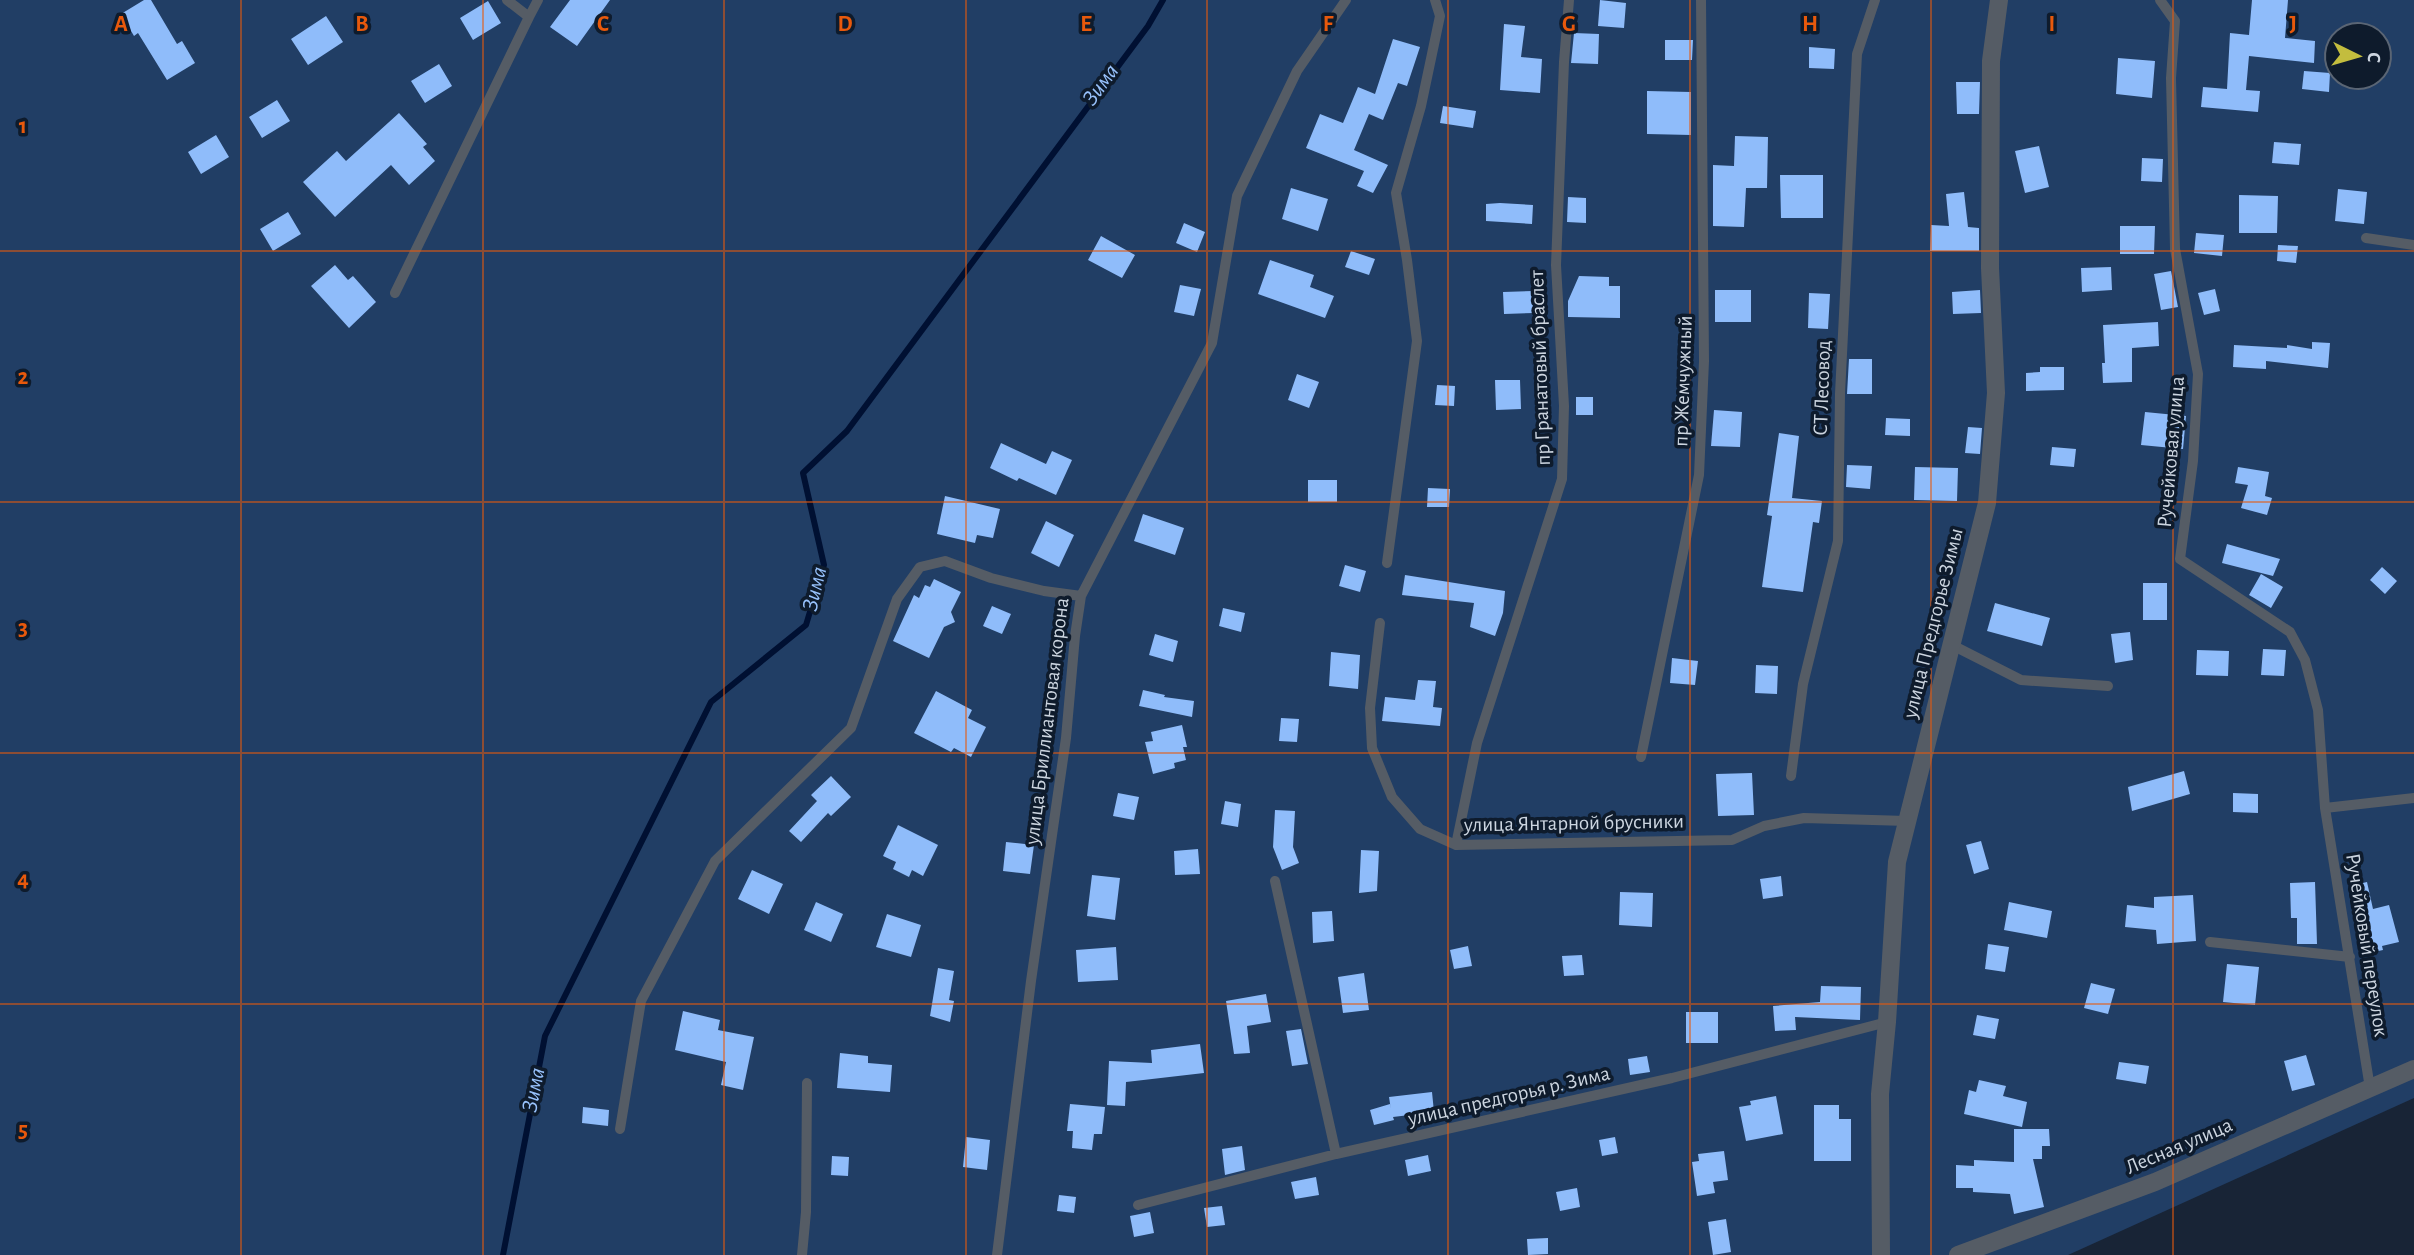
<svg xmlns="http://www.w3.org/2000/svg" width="2414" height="1255" viewBox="0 0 2414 1255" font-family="'Alegreya Sans',sans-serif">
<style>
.green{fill:#213e65;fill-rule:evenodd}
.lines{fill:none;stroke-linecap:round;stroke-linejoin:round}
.stream{stroke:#001032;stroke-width:6}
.building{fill:#8fbcfa}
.lane{stroke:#555c65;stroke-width:10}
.street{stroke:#555c65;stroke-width:18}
.grid{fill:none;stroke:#e8590c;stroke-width:2;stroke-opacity:0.55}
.labels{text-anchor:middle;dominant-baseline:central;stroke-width:7;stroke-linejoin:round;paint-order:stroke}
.street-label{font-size:21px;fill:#ccd5e0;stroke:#0e1b2c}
.water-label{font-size:23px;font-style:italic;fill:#98c2fc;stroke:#0e1b2c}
.grid-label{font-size:23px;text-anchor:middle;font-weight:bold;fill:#e8590c;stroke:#0e1b2c;stroke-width:7;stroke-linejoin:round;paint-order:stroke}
</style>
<rect width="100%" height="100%" fill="#182436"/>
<path class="green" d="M 0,0 L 2414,0 L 2414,1098 L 2068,1255 L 0,1255 ZM 2337,35 L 2379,35 L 2379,77 L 2337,77 Z"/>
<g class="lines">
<path class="stream" d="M 503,1255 L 545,1036 L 711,702 L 806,625 L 824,565 L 803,473 L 847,431 L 1148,26 L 1163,0"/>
</g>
<path class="building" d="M 144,0 L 151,0 L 177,44 L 182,41 L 195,63 L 167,80 L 138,33 L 134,36 L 121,14 Z
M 570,0 L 610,0 L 577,46 L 550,27 Z
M 1600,0 L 1626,3 L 1624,28 L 1598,26 Z
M 2252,0 L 2288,0 L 2285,38 L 2315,41 L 2314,63 L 2249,56 L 2246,90 L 2260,91 L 2258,112 L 2201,107 L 2203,87 L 2227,89 L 2230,33 L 2249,35 Z
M 488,1 L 501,23 L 473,40 L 460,18 Z
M 326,16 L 343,42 L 308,65 L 291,39 Z
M 1504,24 L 1525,26 L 1521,57 L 1542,59 L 1540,93 L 1500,90 Z
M 1574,33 L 1599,34 L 1598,64 L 1571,63 Z
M 1393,39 L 1420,47 L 1407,86 L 1398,83 L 1383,120 L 1369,114 L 1354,150 L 1388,165 L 1373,193 L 1357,186 L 1364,171 L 1306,148 L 1320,114 L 1343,123 L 1358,87 L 1375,94 Z
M 1665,40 L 1693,40 L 1692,60 L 1665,60 Z
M 1809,47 L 1835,49 L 1834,69 L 1809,68 Z
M 2118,58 L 2155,61 L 2152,98 L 2116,94 Z
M 439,64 L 452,86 L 425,103 L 411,81 Z
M 2304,71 L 2330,73 L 2329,92 L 2302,89 Z
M 1956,82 L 1980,82 L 1979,114 L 1957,114 Z
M 1647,91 L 1691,92 L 1691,135 L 1647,134 Z
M 277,100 L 290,121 L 262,138 L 249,117 Z
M 1443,106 L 1476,111 L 1473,128 L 1440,123 Z
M 399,113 L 427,144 L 423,147 L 435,161 L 409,185 L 391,165 L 335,217 L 303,182 L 337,151 L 346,161 Z
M 216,135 L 229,157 L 201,174 L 188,152 Z
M 1735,136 L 1768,137 L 1767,188 L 1746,188 L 1744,227 L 1713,226 L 1713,165 L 1734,166 Z
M 2274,142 L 2301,144 L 2299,165 L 2272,163 Z
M 2039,146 L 2049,187 L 2025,193 L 2015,151 Z
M 2142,158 L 2163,159 L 2162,182 L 2141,181 Z
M 1780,175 L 1823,175 L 1823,218 L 1781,218 Z
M 1291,188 L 1328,199 L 1318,231 L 1282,219 Z
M 2338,189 L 2367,192 L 2364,224 L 2335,221 Z
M 1964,192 L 1968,227 L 1979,228 L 1979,251 L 1930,251 L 1931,225 L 1949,226 L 1946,194 Z
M 2239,195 L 2278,196 L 2277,233 L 2239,233 Z
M 1568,197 L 1586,198 L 1586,223 L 1567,222 Z
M 1500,203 L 1533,205 L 1532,224 L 1486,221 L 1486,204 Z
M 288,212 L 301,234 L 273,251 L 260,229 Z
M 1184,223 L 1205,232 L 1197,252 L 1176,243 Z
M 2120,226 L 2155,226 L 2154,254 L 2120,254 Z
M 2196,233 L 2224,235 L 2222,256 L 2194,253 Z
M 1101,236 L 1135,255 L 1122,278 L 1088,260 Z
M 2278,245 L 2298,246 L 2296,263 L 2277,261 Z
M 1351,251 L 1375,259 L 1369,275 L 1345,267 Z
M 1270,260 L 1314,275 L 1310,287 L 1334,296 L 1325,318 L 1258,294 Z
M 335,265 L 348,280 L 353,276 L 376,302 L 349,328 L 311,286 Z
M 2111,267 L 2112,290 L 2082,292 L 2081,268 Z
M 2171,271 L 2178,307 L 2161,310 L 2154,274 Z
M 1579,276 L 1609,277 L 1609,286 L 1620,286 L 1620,318 L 1568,317 L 1568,301 Z
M 1180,285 L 1201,289 L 1194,316 L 1174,312 Z
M 2215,289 L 2220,311 L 2204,315 L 2198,293 Z
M 1715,290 L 1751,290 L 1751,322 L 1715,322 Z
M 1980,290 L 1981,313 L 1953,314 L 1952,292 Z
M 1533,291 L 1534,313 L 1504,314 L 1503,292 Z
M 1809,293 L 1830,294 L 1828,329 L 1808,328 Z
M 2158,322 L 2159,346 L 2132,348 L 2132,382 L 2103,383 L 2102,363 L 2105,363 L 2103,325 Z
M 2312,342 L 2330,343 L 2328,368 L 2266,361 L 2266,369 L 2233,367 L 2234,345 L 2287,348 L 2287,345 L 2312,349 Z
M 1849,359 L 1872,359 L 1872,394 L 1847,394 Z
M 2040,367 L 2064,367 L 2064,390 L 2026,391 L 2026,373 L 2040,372 Z
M 1297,374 L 1319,382 L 1309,408 L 1288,400 Z
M 1495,380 L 1520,380 L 1521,409 L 1496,410 Z
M 1437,385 L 1455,386 L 1454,406 L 1435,405 Z
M 1576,397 L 1593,397 L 1593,415 L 1576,415 Z
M 1714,410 L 1742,412 L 1740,447 L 1711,446 Z
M 2145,412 L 2186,416 L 2183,449 L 2141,445 Z
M 1886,418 L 1910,419 L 1910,436 L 1885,435 Z
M 1968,427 L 1982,428 L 1980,454 L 1965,453 Z
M 1779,433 L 1799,436 L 1792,498 L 1822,501 L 1819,523 L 1813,522 L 1803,592 L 1762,587 L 1772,516 L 1767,515 Z
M 1001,443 L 1046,464 L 1052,451 L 1072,460 L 1056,495 L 1019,478 L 1017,481 L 990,468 Z
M 2052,447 L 2076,449 L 2074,467 L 2050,465 Z
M 1847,465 L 1872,466 L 1870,489 L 1846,487 Z
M 1915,467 L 1958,468 L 1957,501 L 1914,500 Z
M 2238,467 L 2269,472 L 2265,496 L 2272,498 L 2267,515 L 2241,508 L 2248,485 L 2235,483 Z
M 1308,480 L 1337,480 L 1337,502 L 1308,502 Z
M 1428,488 L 1450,489 L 1449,507 L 1427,507 Z
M 945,496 L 1000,509 L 993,538 L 977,535 L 975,543 L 937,534 Z
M 1143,514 L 1184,528 L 1175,555 L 1134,541 Z
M 1046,521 L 1074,535 L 1059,567 L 1031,553 Z
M 2227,544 L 2280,559 L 2273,576 L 2222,563 Z
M 1345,565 L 1366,571 L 1360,592 L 1339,586 Z
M 2382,567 L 2397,581 L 2385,594 L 2370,580 Z
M 2261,574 L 2283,587 L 2271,608 L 2249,595 Z
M 1405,575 L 1505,591 L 1503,613 L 1495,636 L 1470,627 L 1474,603 L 1402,595 Z
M 934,579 L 961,592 L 951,612 L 955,622 L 944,627 L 929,658 L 893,641 L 914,595 L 919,598 L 925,585 L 930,587 Z
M 2143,583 L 2167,583 L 2167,620 L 2143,620 Z
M 1995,603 L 2050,618 L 2042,646 L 1987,631 Z
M 992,606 L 1011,614 L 1002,634 L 983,626 Z
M 1223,608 L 1245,613 L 1241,632 L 1219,626 Z
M 2130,632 L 2133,660 L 2115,663 L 2111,634 Z
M 1155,634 L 1178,641 L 1173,662 L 1149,655 Z
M 2263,649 L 2286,650 L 2284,676 L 2261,675 Z
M 2197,650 L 2229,651 L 2228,676 L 2196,675 Z
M 1331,652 L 1360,655 L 1358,689 L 1329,686 Z
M 1672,658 L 1698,661 L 1695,685 L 1670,683 Z
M 1756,665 L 1778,666 L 1777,694 L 1755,693 Z
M 1418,680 L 1436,681 L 1433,707 L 1442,708 L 1440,726 L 1382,721 L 1385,697 L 1415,700 Z
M 1143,690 L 1165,695 L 1164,697 L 1194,701 L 1192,717 L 1139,706 Z
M 936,691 L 972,710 L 968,718 L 986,727 L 971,757 L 954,748 L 951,752 L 914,733 Z
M 1281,718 L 1299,719 L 1297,742 L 1279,741 Z
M 1182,725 L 1187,747 L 1183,747 L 1186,760 L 1174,763 L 1175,768 L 1153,774 L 1145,742 L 1153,741 L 1151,732 Z
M 2184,771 L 2190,794 L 2132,811 L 2128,787 Z
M 1752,773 L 1754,815 L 1718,816 L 1716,774 Z
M 831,776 L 851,797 L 831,816 L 828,813 L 801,842 L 789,831 L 817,801 L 811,795 Z
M 1118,793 L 1139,797 L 1134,820 L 1113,816 Z
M 2233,793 L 2258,794 L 2258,813 L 2233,812 Z
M 1225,801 L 1241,804 L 1238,827 L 1221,824 Z
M 1275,810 L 1295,811 L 1293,847 L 1299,863 L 1282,870 L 1273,847 Z
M 898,825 L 938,845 L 923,876 L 912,870 L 909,877 L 893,869 L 896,862 L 883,856 Z
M 1981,841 L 1989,869 L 1974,874 L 1966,845 Z
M 1006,842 L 1034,845 L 1030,874 L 1003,871 Z
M 1198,849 L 1200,874 L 1175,875 L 1174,851 Z
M 1361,850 L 1379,851 L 1377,891 L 1359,893 Z
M 752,870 L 783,884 L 769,914 L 738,899 Z
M 1092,875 L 1120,878 L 1115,920 L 1087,916 Z
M 1781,876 L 1783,896 L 1763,899 L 1760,879 Z
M 2315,882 L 2317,944 L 2297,944 L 2297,918 L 2291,918 L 2290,883 Z
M 2367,882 L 2373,909 L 2389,905 L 2399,942 L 2382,946 L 2383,950 L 2369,953 L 2350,886 Z
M 1620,892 L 1653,893 L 1652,927 L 1619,925 Z
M 2193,895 L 2196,941 L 2157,944 L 2156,930 L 2125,927 L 2127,905 L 2154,908 L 2154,897 Z
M 816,902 L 843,914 L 831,942 L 804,930 Z
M 2009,902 L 2052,911 L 2047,938 L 2004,930 Z
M 1332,911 L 1334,941 L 1313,943 L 1312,912 Z
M 887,914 L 921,925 L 911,957 L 876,947 Z
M 1988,944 L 2009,947 L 2005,972 L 1985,969 Z
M 1468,946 L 1472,966 L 1454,969 L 1450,950 Z
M 1116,947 L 1118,980 L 1078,982 L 1076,950 Z
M 1582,955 L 1584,975 L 1564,976 L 1562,956 Z
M 2227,964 L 2259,967 L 2255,1005 L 2223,1002 Z
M 938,968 L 954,971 L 949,1000 L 954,1001 L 950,1022 L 930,1016 Z
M 1364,973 L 1369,1010 L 1343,1013 L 1338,977 Z
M 2091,983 L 2115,989 L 2108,1014 L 2084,1008 Z
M 1821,986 L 1861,987 L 1860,1020 L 1795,1017 L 1796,1030 L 1775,1031 L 1773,1006 L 1820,1002 Z
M 1266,994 L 1271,1022 L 1247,1026 L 1250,1053 L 1234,1054 L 1226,1001 Z
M 683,1011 L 720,1020 L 718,1030 L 754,1037 L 743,1090 L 721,1085 L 726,1062 L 675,1050 Z
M 1686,1012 L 1718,1012 L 1718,1043 L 1686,1043 Z
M 1977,1015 L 1999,1019 L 1995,1039 L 1973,1035 Z
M 1301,1029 L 1308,1064 L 1292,1066 L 1286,1031 Z
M 1200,1044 L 1204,1073 L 1126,1082 L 1125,1106 L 1107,1105 L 1109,1061 L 1152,1063 L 1151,1050 Z
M 840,1053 L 868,1056 L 868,1063 L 892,1065 L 890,1092 L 837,1088 Z
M 2306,1055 L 2315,1085 L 2292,1091 L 2284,1061 Z
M 1647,1056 L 1650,1072 L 1630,1075 L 1628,1059 Z
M 2119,1062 L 2149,1066 L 2146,1084 L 2116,1079 Z
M 1979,1080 L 2006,1086 L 2003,1096 L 2027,1102 L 2022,1127 L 1964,1114 L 1969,1090 L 1976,1092 Z
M 1432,1092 L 1434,1112 L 1393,1117 L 1394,1120 L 1374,1125 L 1370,1110 L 1390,1104 L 1391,1110 L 1389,1097 Z
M 1776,1096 L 1783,1134 L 1746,1141 L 1739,1107 L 1751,1105 L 1750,1101 Z
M 1070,1104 L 1105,1107 L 1102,1134 L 1094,1134 L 1092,1150 L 1072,1148 L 1073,1131 L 1067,1131 Z
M 1814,1105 L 1839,1105 L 1839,1119 L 1851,1119 L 1851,1161 L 1814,1161 Z
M 583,1107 L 609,1110 L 608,1126 L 582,1123 Z
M 2014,1129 L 2049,1129 L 2050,1146 L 2042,1146 L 2042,1159 L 2033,1159 L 2044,1207 L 2014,1214 L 2010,1194 L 1973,1192 L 1973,1188 L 1956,1188 L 1956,1165 L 1974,1166 L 1974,1160 L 2014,1162 Z
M 966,1137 L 990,1140 L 987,1170 L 963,1167 Z
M 1615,1137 L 1618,1153 L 1602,1156 L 1599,1140 Z
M 1242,1146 L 1245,1170 L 1225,1175 L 1222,1149 Z
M 1724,1151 L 1728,1180 L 1713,1182 L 1715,1193 L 1697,1196 L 1692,1162 L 1699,1161 L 1698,1154 Z
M 1428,1155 L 1431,1171 L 1408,1176 L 1405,1160 Z
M 832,1156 L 849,1157 L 848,1176 L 831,1175 Z
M 1316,1177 L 1319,1195 L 1295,1199 L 1291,1182 Z
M 1577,1188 L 1580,1207 L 1560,1211 L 1556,1192 Z
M 1059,1195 L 1076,1197 L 1074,1213 L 1057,1211 Z
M 1222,1206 L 1225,1225 L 1207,1227 L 1204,1208 Z
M 1150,1212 L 1154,1233 L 1134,1237 L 1130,1216 Z
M 1726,1219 L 1731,1252 L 1713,1255 L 1708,1222 Z
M 1548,1238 L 1548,1254 L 1528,1255 L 1527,1239 Z"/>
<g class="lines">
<path class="lane" d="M 507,0 L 529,17 L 538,0
M 2160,0 L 2175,21 L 2171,78 L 2175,249 L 2198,374 L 2193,461 L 2180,559 L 2290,632 L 2305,660 L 2318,710 L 2325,808 L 2370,1088
M 2366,238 L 2414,245
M 395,293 L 529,17
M 1387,563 L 1417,341 L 1407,260 L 1396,193 L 1421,106 L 1440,16 L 1435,0
M 1380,623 L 1370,708 L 1372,748 L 1392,797 L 1420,829 L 1456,845 L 1732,840 L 1764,826 L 1804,818 L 1907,821
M 1952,645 L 2021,680 L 2108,686
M 1641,757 L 1699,475 L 1704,361 L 1701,0
M 1791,776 L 1803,684 L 1838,541 L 1840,394 L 1857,54 L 1875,0
M 2325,808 L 2414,798
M 1456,845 L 1477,743 L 1562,479 L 1564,406 L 1556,265 L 1564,62 L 1569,0
M 1275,881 L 1336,1154
M 2210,942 L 2350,957
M 620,1129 L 641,1001 L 715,861 L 851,728 L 897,599 L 920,567 L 945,561 L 991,578 L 1044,591 L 1081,596
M 1138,1205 L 1336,1154 L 1672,1078 L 1887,1022
M 802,1255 L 806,1212 L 807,1083
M 997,1255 L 1031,981 L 1066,738 L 1075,636 L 1081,596 L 1212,343 L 1237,196 L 1297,71 L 1346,0"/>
<path class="street" d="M 1881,1255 L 1880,1094 L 1887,1022 L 1897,862 L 1987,503 L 1996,393 L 1990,268 L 1991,61 L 1999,0
M 1958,1255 L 2155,1182 L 2414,1069"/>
</g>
<path class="grid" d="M 241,0 L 241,1255M 483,0 L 483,1255M 724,0 L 724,1255M 966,0 L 966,1255M 1207,0 L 1207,1255M 1448,0 L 1448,1255M 1690,0 L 1690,1255M 1931,0 L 1931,1255M 2173,0 L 2173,1255M 0,251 L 2414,251M 0,502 L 2414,502M 0,753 L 2414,753M 0,1004 L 2414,1004"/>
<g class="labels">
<g class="street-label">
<text transform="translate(1540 368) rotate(-92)">пр Гранатовый браслет</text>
<text transform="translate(1683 381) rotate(-88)">пр Жемчужный</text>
<text transform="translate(1822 388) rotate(-88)">СТ Лесовод</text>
<text transform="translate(2171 452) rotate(-85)">Ручейковая улица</text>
<text transform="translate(1933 623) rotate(-76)">улица Предгорье Зимы</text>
<text transform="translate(1047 721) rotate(-83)">улица Бриллиантовая корона</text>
<text transform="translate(1574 823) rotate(-1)">улица Янтарной брусники</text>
<text transform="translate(2367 945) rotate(81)">Ручейковый переулок</text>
<text transform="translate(1509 1096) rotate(-13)">улица предгорья р. Зима</text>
<text transform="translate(2179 1146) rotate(-23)">Лесная улица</text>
</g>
<g class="water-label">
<text transform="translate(1101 85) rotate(-54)">Зима</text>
<text transform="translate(815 589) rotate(-77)">Зима</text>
<text transform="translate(534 1090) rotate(-79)">Зима</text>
</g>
</g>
<g class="grid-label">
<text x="121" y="31">A</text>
<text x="362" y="31">B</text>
<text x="603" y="31">C</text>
<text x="845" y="31">D</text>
<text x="1086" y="31">E</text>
<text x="1328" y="31">F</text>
<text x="1569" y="31">G</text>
<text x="1810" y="31">H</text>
<text x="2052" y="31">I</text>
<text x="2293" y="31">J</text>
<text x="23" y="133">1</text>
<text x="23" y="384">2</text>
<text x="23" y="635">3</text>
<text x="23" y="886">4</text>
<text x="23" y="1137">5</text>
</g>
<g transform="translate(2358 56) rotate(95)"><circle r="33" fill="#0e1b2c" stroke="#5a6574" stroke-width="2"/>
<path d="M0-5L12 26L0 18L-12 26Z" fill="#c3bd3e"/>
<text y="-10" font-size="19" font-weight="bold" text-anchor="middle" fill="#ccd5e0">С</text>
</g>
</svg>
